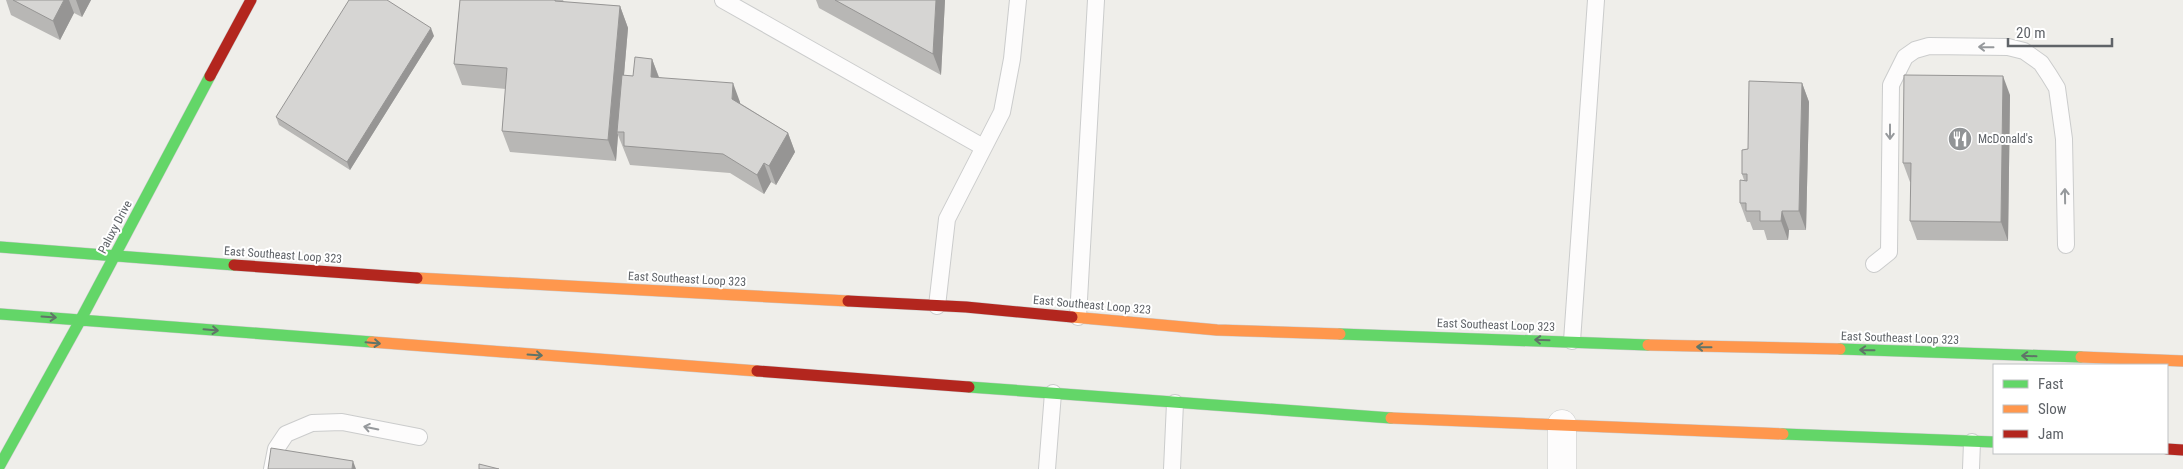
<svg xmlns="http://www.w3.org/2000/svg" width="2183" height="469" viewBox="0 0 2183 469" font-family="'Roboto Condensed',sans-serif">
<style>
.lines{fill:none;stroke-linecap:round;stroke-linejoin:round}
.lane-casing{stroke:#cbcccc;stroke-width:18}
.street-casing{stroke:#cbcccc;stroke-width:29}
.fast-casing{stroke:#cacacb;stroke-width:12}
.slow-casing{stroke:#cacacb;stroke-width:12}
.jam-casing{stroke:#cacacb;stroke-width:12}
.lane{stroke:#fdfcfc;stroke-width:16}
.street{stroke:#fdfcfc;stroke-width:28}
.fast{stroke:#63d668;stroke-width:11}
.slow{stroke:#ff974d;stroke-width:11}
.jam{stroke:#b3261e;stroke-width:11}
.wall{fill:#b8b7b5}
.shaded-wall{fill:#969594}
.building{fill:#d6d5d3;stroke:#969594}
.oneway{stroke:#96999c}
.oneway2{stroke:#607468}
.labels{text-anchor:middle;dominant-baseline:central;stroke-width:4;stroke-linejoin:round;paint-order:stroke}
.poi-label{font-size:12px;fill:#5f6368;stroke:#fff;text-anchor:start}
.street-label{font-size:12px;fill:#5f6368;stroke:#fff}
</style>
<rect width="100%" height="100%" fill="#efeeea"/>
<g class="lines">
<g class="lane-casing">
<path id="lane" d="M 723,0 L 983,147
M 1874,264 L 1889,252 L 1891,85 L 1905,57 L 1915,50 L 1929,46 L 2008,47 L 2024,51 L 2041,63 L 2049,75 L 2057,88 L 2064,139 L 2066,245
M 937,306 L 947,219 L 1002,112 L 1012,59 L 1018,0
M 1078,317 L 1096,0
M 1572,341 L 1596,0
M 272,469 L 276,449 L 286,434 L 312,423 L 342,422 L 419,437
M 1047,469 L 1053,393
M 1172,469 L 1175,403
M 1971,469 L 1972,442"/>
</g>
<g class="street-casing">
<path id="street" d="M 1562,469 L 1562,424"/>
</g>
<g class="fast-casing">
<path id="fast" d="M 0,247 L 234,265
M 0,314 L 372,342
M 1340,334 L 1648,345
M 1840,349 L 2081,357
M 969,387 L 1391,418
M 1783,434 L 1994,442
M 0,465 L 81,319 L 210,76"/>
</g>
<g class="slow-casing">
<path id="slow" d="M 417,278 L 848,301
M 1072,317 L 1217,330 L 1340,334
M 372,342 L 757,371
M 1648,345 L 1840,349
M 2081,357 L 2183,361
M 1391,418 L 1783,434"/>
</g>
<g class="jam-casing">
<path id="jam" d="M 210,76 L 251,0
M 234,265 L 417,278
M 848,301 L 966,307 L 1072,317
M 757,371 L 969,387
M 2167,449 L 2183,450"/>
</g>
<use href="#lane" class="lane"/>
<use href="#street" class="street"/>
<use href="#fast" class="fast"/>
<use href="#slow" class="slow"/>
<use href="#jam" class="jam"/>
</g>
<path class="wall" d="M 6,0 L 91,0 L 82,17 L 74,13 L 60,40 L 11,15 Z
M 460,0 L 563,0 L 564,2 L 620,6 L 628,28 L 624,75 L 633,76 L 652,59 L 659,77 L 740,102 L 740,103 L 788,133 L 795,152 L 776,185 L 771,182 L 764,194 L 730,173 L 630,165 L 618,135 L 616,161 L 510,152 L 502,131 L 506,89 L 462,85 L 454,64 Z
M 816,0 L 945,0 L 941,75 L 819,8 Z
M 434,36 L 350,170 L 279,125 L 276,117 Z
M 1802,83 L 1809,102 L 1806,230 L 1789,230 L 1788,240 L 1767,240 L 1764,230 L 1753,230 L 1750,222 L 1747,222 L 1740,203 L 1744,180 L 1742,174 Z
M 2010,95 L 2008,241 L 1917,240 L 1910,221 L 1911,182 L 1910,182 L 1903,163 Z"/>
<path class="shaded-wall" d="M 64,0 L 69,0 L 74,13 L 60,40 L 53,21 Z
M 76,0 L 91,0 L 82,17 Z
M 936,0 L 945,0 L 941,75 L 933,54 Z
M 620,6 L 628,28 L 619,132 L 617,132 L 618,135 L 616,161 L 608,140 Z
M 431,28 L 434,36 L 350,170 L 347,162 Z
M 652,59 L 659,78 L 651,77 Z
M 2003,76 L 2010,95 L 2008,241 L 2001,222 Z
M 733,83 L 740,102 L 739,118 L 732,99 Z
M 1802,83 L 1809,102 L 1806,230 L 1799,211 Z
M 788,133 L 795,152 L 776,185 L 769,166 Z
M 764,163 L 771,182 L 764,194 L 757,175 Z
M 1782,211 L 1789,230 L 1788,240 L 1781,221 Z
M 353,461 L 356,469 L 352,469 Z"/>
<path class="building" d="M 13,0 L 64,0 L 53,21 Z
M 349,0 L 387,0 L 431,28 L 347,162 L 276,117 Z
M 460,0 L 555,0 L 555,1 L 620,6 L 608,140 L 502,131 L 507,68 L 454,64 Z
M 835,0 L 936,0 L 933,54 Z
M 635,57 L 652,59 L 651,77 L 733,83 L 732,99 L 788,133 L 769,166 L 764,163 L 757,175 L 723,154 L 624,146 L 624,132 L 617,132 L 622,75 L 633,76 Z
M 1904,75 L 2003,76 L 2001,222 L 1910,221 L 1911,163 L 1903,163 Z
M 1749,81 L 1802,83 L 1799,211 L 1782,211 L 1781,221 L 1760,221 L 1760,211 L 1746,211 L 1746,203 L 1740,203 L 1740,180 L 1747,181 L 1747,174 L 1742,174 L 1742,150 L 1748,149 Z
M 271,448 L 353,461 L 352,469 L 268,469 Z
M 479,464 L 499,469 L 479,469 Z"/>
<defs><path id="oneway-shaft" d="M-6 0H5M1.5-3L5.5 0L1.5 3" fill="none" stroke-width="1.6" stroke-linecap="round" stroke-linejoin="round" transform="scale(1.25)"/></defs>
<g class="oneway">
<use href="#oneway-shaft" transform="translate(1986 47) rotate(-179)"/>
<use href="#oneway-shaft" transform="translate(1890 132) rotate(90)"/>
<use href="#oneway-shaft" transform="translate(2065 196) rotate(-91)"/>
<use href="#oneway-shaft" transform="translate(371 428) rotate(-169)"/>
</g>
<g class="oneway2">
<use href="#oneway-shaft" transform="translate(49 317) rotate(4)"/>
<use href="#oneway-shaft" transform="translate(211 330) rotate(5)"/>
<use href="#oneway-shaft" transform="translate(1542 340) rotate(-178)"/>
<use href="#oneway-shaft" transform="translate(373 343) rotate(5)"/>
<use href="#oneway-shaft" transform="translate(1704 347) rotate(-179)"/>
<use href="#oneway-shaft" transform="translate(1867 350) rotate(-179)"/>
<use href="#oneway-shaft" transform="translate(535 355) rotate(4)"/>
<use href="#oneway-shaft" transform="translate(2029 356) rotate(-178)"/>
</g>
<defs>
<g id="restaurant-disc" transform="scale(1.25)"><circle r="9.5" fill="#919496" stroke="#fff"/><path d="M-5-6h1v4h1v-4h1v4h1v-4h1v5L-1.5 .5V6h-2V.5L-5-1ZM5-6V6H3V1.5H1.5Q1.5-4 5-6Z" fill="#fff"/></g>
</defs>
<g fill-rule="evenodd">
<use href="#restaurant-disc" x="1960" y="139"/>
</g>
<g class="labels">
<g class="poi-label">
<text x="1978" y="139">McDonald's</text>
</g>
<g class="street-label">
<text transform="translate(115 227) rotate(-62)">Paluxy Drive</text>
<text transform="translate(283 255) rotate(4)">East Southeast Loop 323</text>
<text transform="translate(687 279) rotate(3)">East Southeast Loop 323</text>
<text transform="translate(1092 305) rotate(5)">East Southeast Loop 323</text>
<text transform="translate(1496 325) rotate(2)">East Southeast Loop 323</text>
<text transform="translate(1900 338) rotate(2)">East Southeast Loop 323</text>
</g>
</g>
<rect x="1993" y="364" width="175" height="90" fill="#ffffff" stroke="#bfc1c3"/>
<rect x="2003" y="380" width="25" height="8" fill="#63d668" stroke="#bfc1c3"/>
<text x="2038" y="389" font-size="15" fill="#5f6368">Fast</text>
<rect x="2003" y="405" width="25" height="8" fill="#ff974d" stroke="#bfc1c3"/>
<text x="2038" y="414" font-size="15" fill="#5f6368">Slow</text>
<rect x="2003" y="430" width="25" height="8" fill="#b3261e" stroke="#bfc1c3"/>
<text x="2038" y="439" font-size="15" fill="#5f6368">Jam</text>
<path d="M2008 38v8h104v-8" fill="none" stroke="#5f6368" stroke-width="2.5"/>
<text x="2016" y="38" font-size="15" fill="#5f6368" stroke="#ffffff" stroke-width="4" paint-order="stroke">20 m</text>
</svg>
